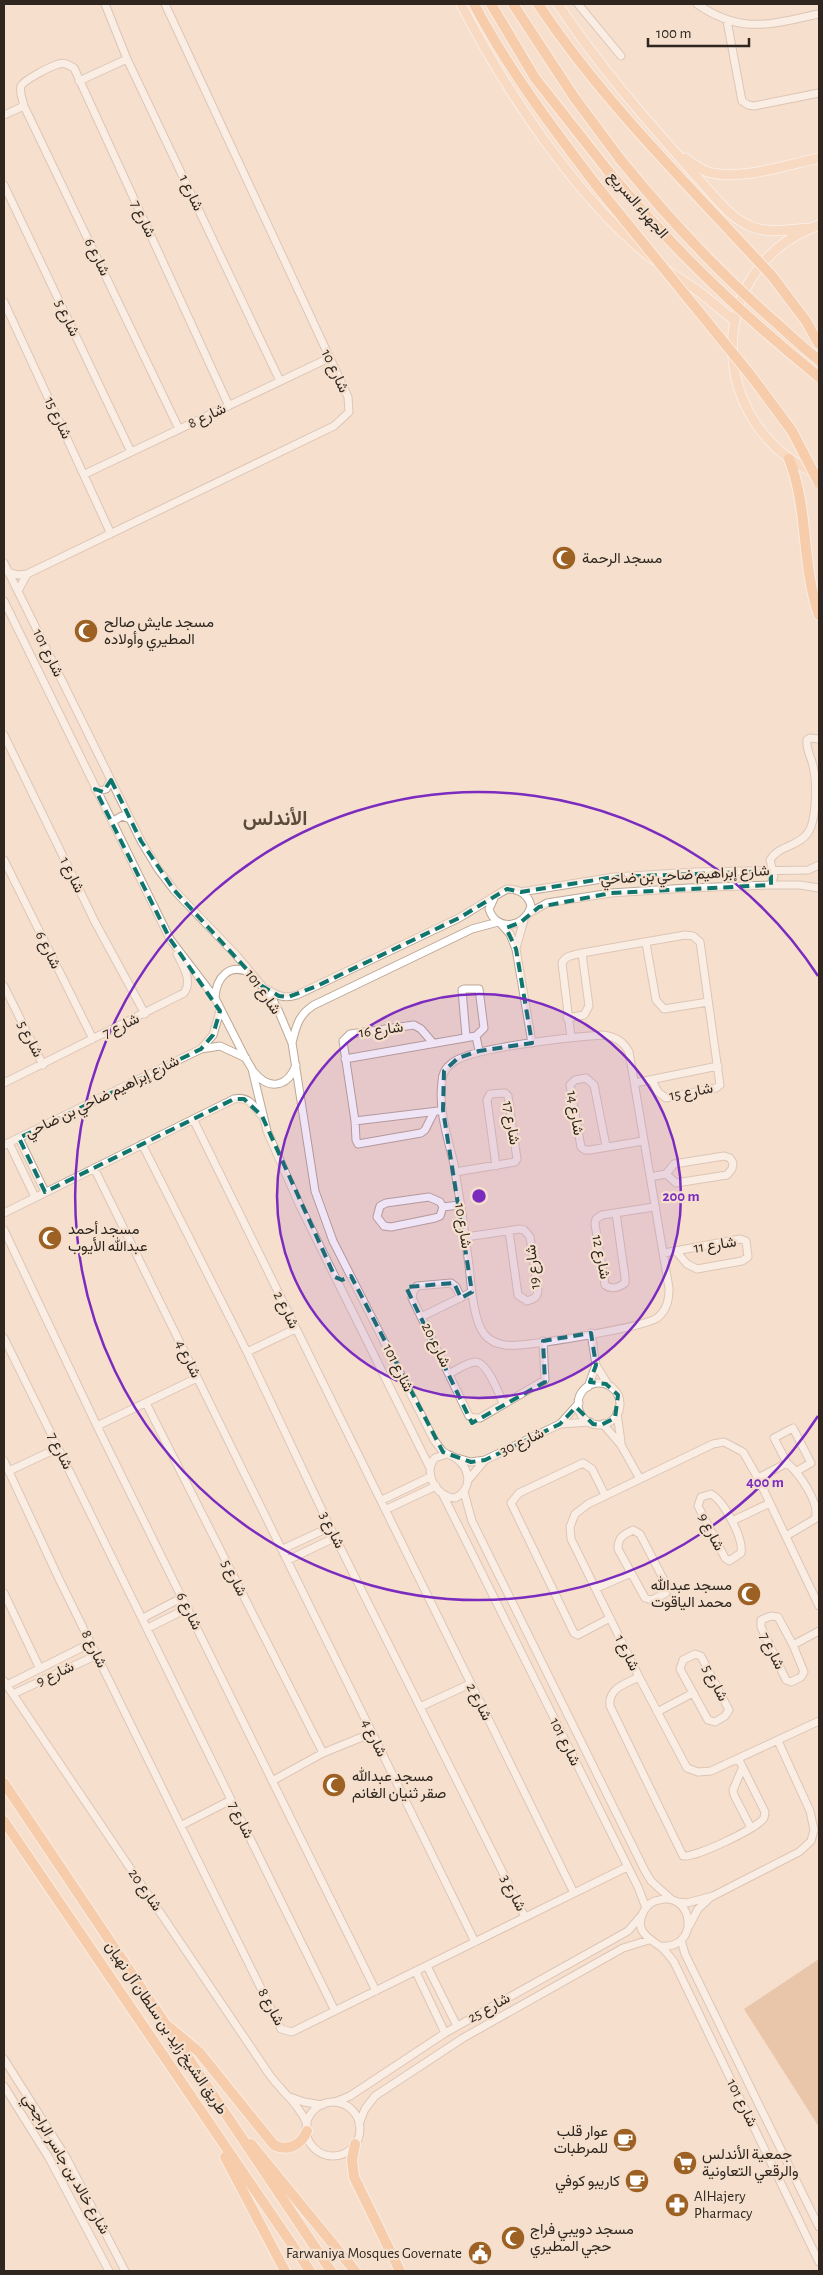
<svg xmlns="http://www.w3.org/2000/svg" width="823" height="2275" viewBox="0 0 823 2275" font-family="'Alegreya Sans',Vazirmatn,sans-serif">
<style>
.green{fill:#d9a87e}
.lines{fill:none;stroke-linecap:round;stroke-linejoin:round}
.minor-casing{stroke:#bda897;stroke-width:9}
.major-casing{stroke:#fff;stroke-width:11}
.highway-casing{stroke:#fff;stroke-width:12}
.minor{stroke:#fff;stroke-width:7}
.major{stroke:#fad3b2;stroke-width:9}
.highway{stroke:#f6b67e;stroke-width:10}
.highway-bridge-casing{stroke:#fff;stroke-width:12;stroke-linecap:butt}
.highway-bridge{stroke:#f6b67e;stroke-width:10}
.marked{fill:none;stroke:#0f766e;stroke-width:4;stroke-dasharray:10 6;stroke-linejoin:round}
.ring{fill:none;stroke:#7b2cbf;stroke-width:2.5}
.labels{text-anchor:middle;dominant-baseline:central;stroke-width:4.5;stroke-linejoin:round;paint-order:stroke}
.street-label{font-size:15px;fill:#2e261f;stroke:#f5dfcd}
.poi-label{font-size:15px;fill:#2e261f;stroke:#f5dfcd;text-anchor:start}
.district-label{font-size:20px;font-weight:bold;fill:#5b493a;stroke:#f5dfcd}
.centre{fill:#7b2cbf;stroke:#f5dfcd;stroke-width:2.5}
.ring-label{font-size:15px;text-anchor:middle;font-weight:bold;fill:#7b2cbf;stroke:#f5dfcd;stroke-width:4.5;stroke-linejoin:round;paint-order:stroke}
</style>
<rect width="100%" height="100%" fill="#f5dfcd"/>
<path class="green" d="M 819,1959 L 819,2127 L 744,2009 Z"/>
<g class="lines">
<g class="minor-casing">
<path id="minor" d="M 105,4 L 127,59 L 280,381
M 578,4 L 621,56
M 697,4 C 742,35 770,24 819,14
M 727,21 L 742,101 L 748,105 L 754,106 L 819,93
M 79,81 L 127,59
M 4,115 L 24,106
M 4,185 L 131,452
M 4,302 L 111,534
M 179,429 L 24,106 C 23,100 19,93 21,86 C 24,80 51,66 59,64 C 64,62 69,65 74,68 L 229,406
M 85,474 L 329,358
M 4,563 L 141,841 L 158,869 L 174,890 L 237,956 L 272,998 L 279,1012 L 292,1043 L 315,1191 L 333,1241 L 434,1440 L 443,1452 L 447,1454
M 8,572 L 18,575 L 27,574 L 334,426 L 349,412 L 348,397 L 165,4
M 18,591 L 27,574
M 4,601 L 170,939 L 215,998 L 246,1059 L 252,1069 L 267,1131 L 300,1206 L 429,1466
M 4,735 L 95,922 L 145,1014
M 95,789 L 99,791 L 106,789 L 111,780
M 113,824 L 115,820 L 122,816 L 130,819
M 4,860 L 93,1039
M 771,885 L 774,876 L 770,860 C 778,846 797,847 807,834 C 817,822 817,781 813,766 C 811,756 806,751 807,740 L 810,738 L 819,739
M 507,889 C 519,889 528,894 531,906 C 525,928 496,932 489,909 L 495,896 Z
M 521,892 L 614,877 L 695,872 L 808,870 L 819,865
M 529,913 L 547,903 L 611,893 L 688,888 L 771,885 L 800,885 L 819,888
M 500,923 L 510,934 L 516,949 L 532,1043
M 646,943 L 656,1000 L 664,1009 L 708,1002
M 516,948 L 524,920
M 4,986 L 43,1065
M 266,989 C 278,996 284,999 297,995 L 459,918 L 495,896
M 215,998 C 216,978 229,962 250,973
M 567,1018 L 584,1015 L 589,1006 L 582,953
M 603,1035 C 616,1037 623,1041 629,1052 L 669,1288 C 669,1300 667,1310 657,1318 C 645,1327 522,1348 505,1345 C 498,1344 490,1341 485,1335 C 473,1321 471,1284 469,1265 C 465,1232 460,1198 454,1164 C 448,1139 438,1109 442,1082 C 442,1074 445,1068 452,1063 C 471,1047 575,1037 603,1035 Z
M 476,1036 L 479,1051
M 571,1038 L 562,963 C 566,955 574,955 582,953 L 685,935 L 693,936 L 700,942 L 720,1085 L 716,1088 L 666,1098 L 658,1092 L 652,1080
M 292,1043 C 296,1026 299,1014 314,1005 L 472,929 L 498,922
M 433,1043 L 421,1029 L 414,1025 L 350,1034 L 343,1041 L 355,1121 L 356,1140 L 358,1144 L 421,1133 L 425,1130 L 434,1112
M 201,1049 L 213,1035 L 220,1011
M 345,1059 L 476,1036 L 484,1028 L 479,989 L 464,989 L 462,990 L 466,1036
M 254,1072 C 269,1091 288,1087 296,1065
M 4,1083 L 184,993 C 193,981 183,966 177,954
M 635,1083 L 718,1066
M 193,1119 L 574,1893
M 355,1121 L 438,1111
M 19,1138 L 45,1192
M 9,1143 L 35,1197
M 142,1144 L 247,1352 L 330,1527 L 525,1917
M 4,1145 L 201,1049 L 220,1046 L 246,1058
M 606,1146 L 594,1085 L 586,1078 L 575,1080 L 570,1085 L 581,1147 L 585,1150 L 590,1150 L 643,1141
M 724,1156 L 730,1158 L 733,1163 L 732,1169 L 727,1175 L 676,1183 L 666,1174 L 674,1164 Z
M 94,1168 L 475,1942
M 455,1172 L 515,1162 L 517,1159 L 508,1096 L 505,1093 L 490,1094 L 487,1100 L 496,1166
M 650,1177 L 666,1174
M 429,1197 L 440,1202 L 443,1207 L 440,1216 L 435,1218 L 391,1227 L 384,1226 L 377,1217 L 380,1206 L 386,1203 Z
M 443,1207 L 459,1205
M 4,1213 L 234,1099 C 247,1096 253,1104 260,1114
M 616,1213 L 625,1277 L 625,1283 C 618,1288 612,1290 605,1285 L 595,1224 L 596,1219 L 602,1215 L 654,1207
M 4,1230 L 97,1426 L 376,1991
M 466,1237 L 520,1229 L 524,1230 L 530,1237 L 538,1291 C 537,1298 533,1299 527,1301 L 518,1295 L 509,1231
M 664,1253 L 740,1239 L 746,1241 L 748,1257 L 742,1261 L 697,1269 L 687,1264 L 676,1251
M 461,1298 L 456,1287 L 451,1283 L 417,1286 L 413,1292 L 412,1298 L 469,1416 L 474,1418 L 480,1418 L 545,1380 L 543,1341
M 423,1316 L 472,1292
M 591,1333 L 596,1365 L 609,1386
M 4,1338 L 335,2011
M 247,1352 L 295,1329
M 450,1373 C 457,1370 468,1362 475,1362 C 487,1361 499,1394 503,1403
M578 1404a21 21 0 1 1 42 0a21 21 0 1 1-42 0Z
M 588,1387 L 596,1365
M 146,1403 L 323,1753
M 617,1413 L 621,1442
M 560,1424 L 579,1403
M 603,1424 L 621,1445 L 640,1479
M 97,1426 L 197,1378
M 447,1454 C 468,1460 477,1487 455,1498 C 437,1498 422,1472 435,1458 Z
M 457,1458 L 471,1462 L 485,1460 L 560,1424 L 590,1422
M 4,1461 L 60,1581 L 281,2029 L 292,2032 L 627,1867
M 787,1463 L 774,1438 L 793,1428 L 811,1463 L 797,1471
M 9,1471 L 58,1448
M 758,1478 L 787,1463 C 799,1473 821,1504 815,1519 L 786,1536
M 469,1479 L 485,1460
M 464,1492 L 472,1521 L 645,1871 L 651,1881 L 671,1899
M 711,1494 C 724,1501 744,1539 741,1553 L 729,1561 L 725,1558 L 698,1506 L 701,1497 Z
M 443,1495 L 638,1887 L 646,1908
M 605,1495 L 592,1469 L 583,1463 L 519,1493 L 511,1503 L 574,1633 L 578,1635 L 610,1618
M 382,1500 L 430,1477
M 387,1509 L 436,1486
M 732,1521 L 770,1503
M 633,1530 L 640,1534 L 667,1586 L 666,1593 L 652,1600 L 645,1598 L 618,1549 C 618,1537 623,1535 633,1530 Z
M 283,1549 L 330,1527
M 288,1560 L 336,1537
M 597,1588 L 631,1573
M 4,1593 L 40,1669
M 819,1606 L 758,1478 L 743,1452 L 724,1442 L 713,1444 L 588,1504 L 575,1514 L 570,1527 L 571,1539 L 639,1677 L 687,1768 L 698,1772 L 711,1771 L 819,1721
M 771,1616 L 778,1617 L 793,1645 L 804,1672 L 801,1677 L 791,1682 L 786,1680 L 761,1627 L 761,1620 Z
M 143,1618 L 183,1597
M 148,1628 L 188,1608
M 793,1645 L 819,1631
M 695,1654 L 701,1656 L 729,1710 L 725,1716 L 715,1722 L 708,1720 L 680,1669 L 683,1660 Z
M 639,1677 C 625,1684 608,1688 610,1706 L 683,1856 C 695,1858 758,1828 764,1818 L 765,1812 L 739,1760
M 4,1681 L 269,2074 C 281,2091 299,2104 307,2124
M 7,1685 L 91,1643
M 13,1694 L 97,1655
M 422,1706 L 470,1684
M 657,1712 L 693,1693
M 742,1769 L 733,1790 L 734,1795 L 751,1828
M 272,1781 L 323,1753 L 372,1733
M 182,1825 L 231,1800
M 678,1902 L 687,1903 L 713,1896 L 799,1852 L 811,1841 L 814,1830 L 810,1811 L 778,1741
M 689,1926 L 698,1909 L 711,1897
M 681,1940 L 685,1954 L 819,2227
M 660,1946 C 701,1950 694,1891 659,1900 C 653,1901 647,1905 644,1911 C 633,1930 648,1938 661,1947 C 666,1951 670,1957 674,1962 L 819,2262
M 427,1966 L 457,2026
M 416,1972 L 445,2033
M 4,2059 L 66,2157 L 125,2271
M 4,2086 L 49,2158 L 109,2271
M 290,2097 L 304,2102 L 322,2105
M 335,2102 L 350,2096 L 445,2033 L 628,1931 L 641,1916
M306 2129a27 27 0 1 1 54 0a27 27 0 1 1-54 0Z
M 359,2124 L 365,2109 L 375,2096 L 463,2038 L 623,1948 L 649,1940"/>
</g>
<g class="major-casing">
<path id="major" d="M 461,4 C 504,88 578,201 654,260
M 558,4 C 598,65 647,121 696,176 C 712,193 729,218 752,227 C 771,234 792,229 812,228
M 685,158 C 692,163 700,169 708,172 C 740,181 787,165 819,158
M 668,271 L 701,293 L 735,321
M 817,474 C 706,426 702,267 819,225"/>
</g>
<g class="highway-casing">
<path id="highway" d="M 474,4 C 508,69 552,127 596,185
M 491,4 L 535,78 L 609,172
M 513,4 L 574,97 L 620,159
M 538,4 C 590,82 654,150 718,218
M 806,321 L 819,344
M 789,459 C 809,509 801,564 819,615
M 4,1783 L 331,2271
M 4,1821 L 310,2271
M 168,2026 L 199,2052 L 274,2145 C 288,2152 301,2145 307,2131
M 251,2144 L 355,2271
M 355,2144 L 352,2160 L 354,2177 L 400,2271
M 225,2157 L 285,2271"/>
</g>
<use href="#minor" class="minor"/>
<use href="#major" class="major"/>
<use href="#highway" class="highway"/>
<g class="highway-bridge-casing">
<path id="highway-bridge" d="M 620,159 C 667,217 717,271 773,320 C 788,333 803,348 819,360
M 609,172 C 672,248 742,315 819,377
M 596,185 L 752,377 L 792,431 L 819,483
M 718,218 L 772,276 L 806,321"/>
</g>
<use href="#highway-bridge" class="highway-bridge"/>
</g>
<path d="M0 0H823V2275H0ZM 111,780 L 141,841 L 174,890 L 262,986 L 279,996 L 288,997 L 317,986 L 459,918 L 507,889 L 521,892 L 614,877 L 771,871 L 771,885 L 611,893 L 539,907 L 521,922 L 506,928 L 516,949 L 532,1043 L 479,1051 L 458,1058 L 444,1071 L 443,1110 L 472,1292 L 461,1298 L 454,1283 L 406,1287 L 472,1423 L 545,1382 L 543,1341 L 591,1333 L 596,1365 L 590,1382 L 606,1384 L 618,1395 L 615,1418 L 601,1425 L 593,1424 L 576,1407 L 560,1424 L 485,1460 L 471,1462 L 443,1452 L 351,1276 L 342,1280 L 335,1277 L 262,1116 L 244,1099 L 234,1099 L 45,1192 L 19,1138 L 201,1049 L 213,1035 L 220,1011 L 170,939 L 95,789 L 103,792 Z" fill="#f5dfcd" fill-opacity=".55" fill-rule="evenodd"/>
<path class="marked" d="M 111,780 L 141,841 L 174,890 L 262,986 L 279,996 L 288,997 L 317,986 L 459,918 L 507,889 L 521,892 L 614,877 L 771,871 L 771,885 L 611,893 L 539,907 L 521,922 L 506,928 L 516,949 L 532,1043 L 479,1051 L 458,1058 L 444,1071 L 443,1110 L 472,1292 L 461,1298 L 454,1283 L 406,1287 L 472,1423 L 545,1382 L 543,1341 L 591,1333 L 596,1365 L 590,1382 L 606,1384 L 618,1395 L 615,1418 L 601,1425 L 593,1424 L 576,1407 L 560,1424 L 485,1460 L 471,1462 L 443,1452 L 351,1276 L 342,1280 L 335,1277 L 262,1116 L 244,1099 L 234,1099 L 45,1192 L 19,1138 L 201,1049 L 213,1035 L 220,1011 L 170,939 L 95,789 L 103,792 Z"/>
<circle cx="479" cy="1196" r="202" fill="#7b2cbf" fill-opacity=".12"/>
<g class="ring">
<circle cx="479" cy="1196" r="202"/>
<path d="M818 1416A404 404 0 1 1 818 976"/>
</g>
<defs>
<g id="mosque-disc" transform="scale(1.25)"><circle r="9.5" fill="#9e6124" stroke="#f5dfcd"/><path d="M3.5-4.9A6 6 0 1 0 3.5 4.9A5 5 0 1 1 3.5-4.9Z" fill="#fff"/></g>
<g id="cafe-disc" transform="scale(1.25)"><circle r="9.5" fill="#9e6124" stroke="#f5dfcd"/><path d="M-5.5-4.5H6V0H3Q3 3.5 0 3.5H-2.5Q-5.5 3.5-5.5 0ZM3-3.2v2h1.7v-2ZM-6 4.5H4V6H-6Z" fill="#fff"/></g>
<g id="supermarket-disc" transform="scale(1.25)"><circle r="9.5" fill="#9e6124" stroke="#f5dfcd"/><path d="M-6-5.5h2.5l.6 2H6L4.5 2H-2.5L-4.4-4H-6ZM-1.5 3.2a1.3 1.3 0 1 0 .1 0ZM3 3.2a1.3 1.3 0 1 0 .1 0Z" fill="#fff"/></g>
<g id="pharmacy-disc" transform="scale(1.25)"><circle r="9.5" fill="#9e6124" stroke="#f5dfcd"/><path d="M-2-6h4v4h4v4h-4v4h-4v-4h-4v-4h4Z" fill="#fff"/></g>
<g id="civic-disc" transform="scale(1.25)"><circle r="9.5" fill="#9e6124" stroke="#f5dfcd"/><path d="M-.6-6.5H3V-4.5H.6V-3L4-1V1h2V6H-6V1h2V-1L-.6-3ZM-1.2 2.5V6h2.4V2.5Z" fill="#fff"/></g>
</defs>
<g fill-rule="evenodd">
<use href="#mosque-disc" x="564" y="558"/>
<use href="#mosque-disc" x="86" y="631"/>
<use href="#mosque-disc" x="50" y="1238"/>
<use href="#mosque-disc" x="749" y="1594"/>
<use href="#mosque-disc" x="334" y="1785"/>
<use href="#cafe-disc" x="625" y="2140"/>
<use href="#supermarket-disc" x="685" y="2163"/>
<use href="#cafe-disc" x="637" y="2181"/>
<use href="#pharmacy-disc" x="677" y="2205"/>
<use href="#mosque-disc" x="513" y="2238"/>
<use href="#civic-disc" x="480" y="2253"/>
</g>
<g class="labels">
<g class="street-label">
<text transform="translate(191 193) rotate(65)">شارع 1</text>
<text transform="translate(638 205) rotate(49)">الجهراء السريع</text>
<text transform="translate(143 219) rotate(65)">شارع 7</text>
<text transform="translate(97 257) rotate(64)">شارع 6</text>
<text transform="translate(67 318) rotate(65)">شارع 5</text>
<text transform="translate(335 371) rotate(65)">شارع 10</text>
<text transform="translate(207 416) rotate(-25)">شارع 8</text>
<text transform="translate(58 418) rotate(65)">شارع 15</text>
<text transform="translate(48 653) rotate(64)">شارع 101</text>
<text transform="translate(72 875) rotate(64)">شارع 1</text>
<text transform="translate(685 875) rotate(-3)">شارع إبراهيم ضاحي بن ضاحي</text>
<text transform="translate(48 950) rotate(64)">شارع 6</text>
<text transform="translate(263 992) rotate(55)">شارع 101</text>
<text transform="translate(121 1026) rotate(-26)">شارع 7</text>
<text transform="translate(381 1030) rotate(-8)">شارع 16</text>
<text transform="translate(30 1039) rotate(63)">شارع 5</text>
<text transform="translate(691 1092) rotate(-11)">شارع 15</text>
<text transform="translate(102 1097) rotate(-26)">شارع إبراهيم ضاحي بن ضاحي</text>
<text transform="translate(575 1113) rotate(81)">شارع 14</text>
<text transform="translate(511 1123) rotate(80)">شارع 17</text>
<text transform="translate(463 1226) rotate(81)">شارع 10</text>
<text transform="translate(715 1245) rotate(-9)">شارع 11</text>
<text transform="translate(601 1257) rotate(79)">شارع 12</text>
<text transform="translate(533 1267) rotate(-96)">شارع 19</text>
<text transform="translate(286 1310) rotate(64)">شارع 2</text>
<text transform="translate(436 1345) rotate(64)">شارع 20</text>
<text transform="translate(188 1359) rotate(64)">شارع 4</text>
<text transform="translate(398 1368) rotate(64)">شارع 101</text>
<text transform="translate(522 1442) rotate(-25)">شارع 30</text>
<text transform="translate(60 1451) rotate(64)">شارع 7</text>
<text transform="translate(332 1530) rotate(64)">شارع 3</text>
<text transform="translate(711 1532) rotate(63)">شارع 9</text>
<text transform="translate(234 1578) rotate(63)">شارع 5</text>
<text transform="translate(189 1611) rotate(64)">شارع 6</text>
<text transform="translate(94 1649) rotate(64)">شارع 8</text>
<text transform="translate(772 1651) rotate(64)">شارع 7</text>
<text transform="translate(627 1653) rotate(64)">شارع 1</text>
<text transform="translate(55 1674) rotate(-25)">شارع 9</text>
<text transform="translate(715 1683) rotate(63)">شارع 5</text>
<text transform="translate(479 1702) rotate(64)">شارع 2</text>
<text transform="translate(374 1738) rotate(64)">شارع 4</text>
<text transform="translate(565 1742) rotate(64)">شارع 101</text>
<text transform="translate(241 1820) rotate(64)">شارع 7</text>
<text transform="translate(145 1890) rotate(56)">شارع 20</text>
<text transform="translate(513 1893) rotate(63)">شارع 3</text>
<text transform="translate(271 2007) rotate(62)">شارع 8</text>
<text transform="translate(489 2008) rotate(-29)">شارع 25</text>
<text transform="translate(166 2028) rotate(56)">طريق الشيخ زايد بن سلطان آل نهيان</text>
<text transform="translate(742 2103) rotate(64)">شارع 101</text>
<text transform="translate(66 2164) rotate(60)">شارع خالد بن جاسر الراجحي</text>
</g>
<g class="poi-label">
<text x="582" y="558">مسجد الرحمة</text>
<text x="104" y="622">مسجد عايش صالح<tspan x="104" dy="17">المطيري وأولاده</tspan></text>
<text x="68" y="1229">مسجد أحمد<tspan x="68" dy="17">عبدالله الأيوب</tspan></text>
<text x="732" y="1585" text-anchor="end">مسجد عبدالله<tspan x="732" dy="17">محمد الياقوت</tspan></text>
<text x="352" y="1776">مسجد عبدالله<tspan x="352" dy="17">صقر ثنيان الغانم</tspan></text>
<text x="608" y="2131" text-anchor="end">عوار قلب<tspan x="608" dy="17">للمرطبات</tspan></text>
<text x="702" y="2154">جمعية الأندلس<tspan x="702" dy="17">والرقعي التعاونية</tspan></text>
<text x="620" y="2181" text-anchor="end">كاريبو كوفي</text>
<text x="694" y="2196">AlHajery<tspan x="694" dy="17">Pharmacy</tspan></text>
<text x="530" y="2229">مسجد دويبي فراج<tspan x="530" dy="17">حجي المطيري</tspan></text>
<text x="462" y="2253" text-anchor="end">Farwaniya Mosques Governate</text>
</g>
<g class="district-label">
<text x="275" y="819">الأندلس</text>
</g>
</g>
<circle cx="479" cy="1196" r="8" class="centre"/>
<g class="ring-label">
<text x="681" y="1201">200 m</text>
<text x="765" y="1487">400 m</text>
</g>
<rect width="823" height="2275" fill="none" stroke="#2e261f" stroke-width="10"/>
<path d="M648 38v8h101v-8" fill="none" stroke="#2e261f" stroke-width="2.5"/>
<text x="656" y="38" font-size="15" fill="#2e261f" stroke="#f5dfcd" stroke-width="4" paint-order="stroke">100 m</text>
</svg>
